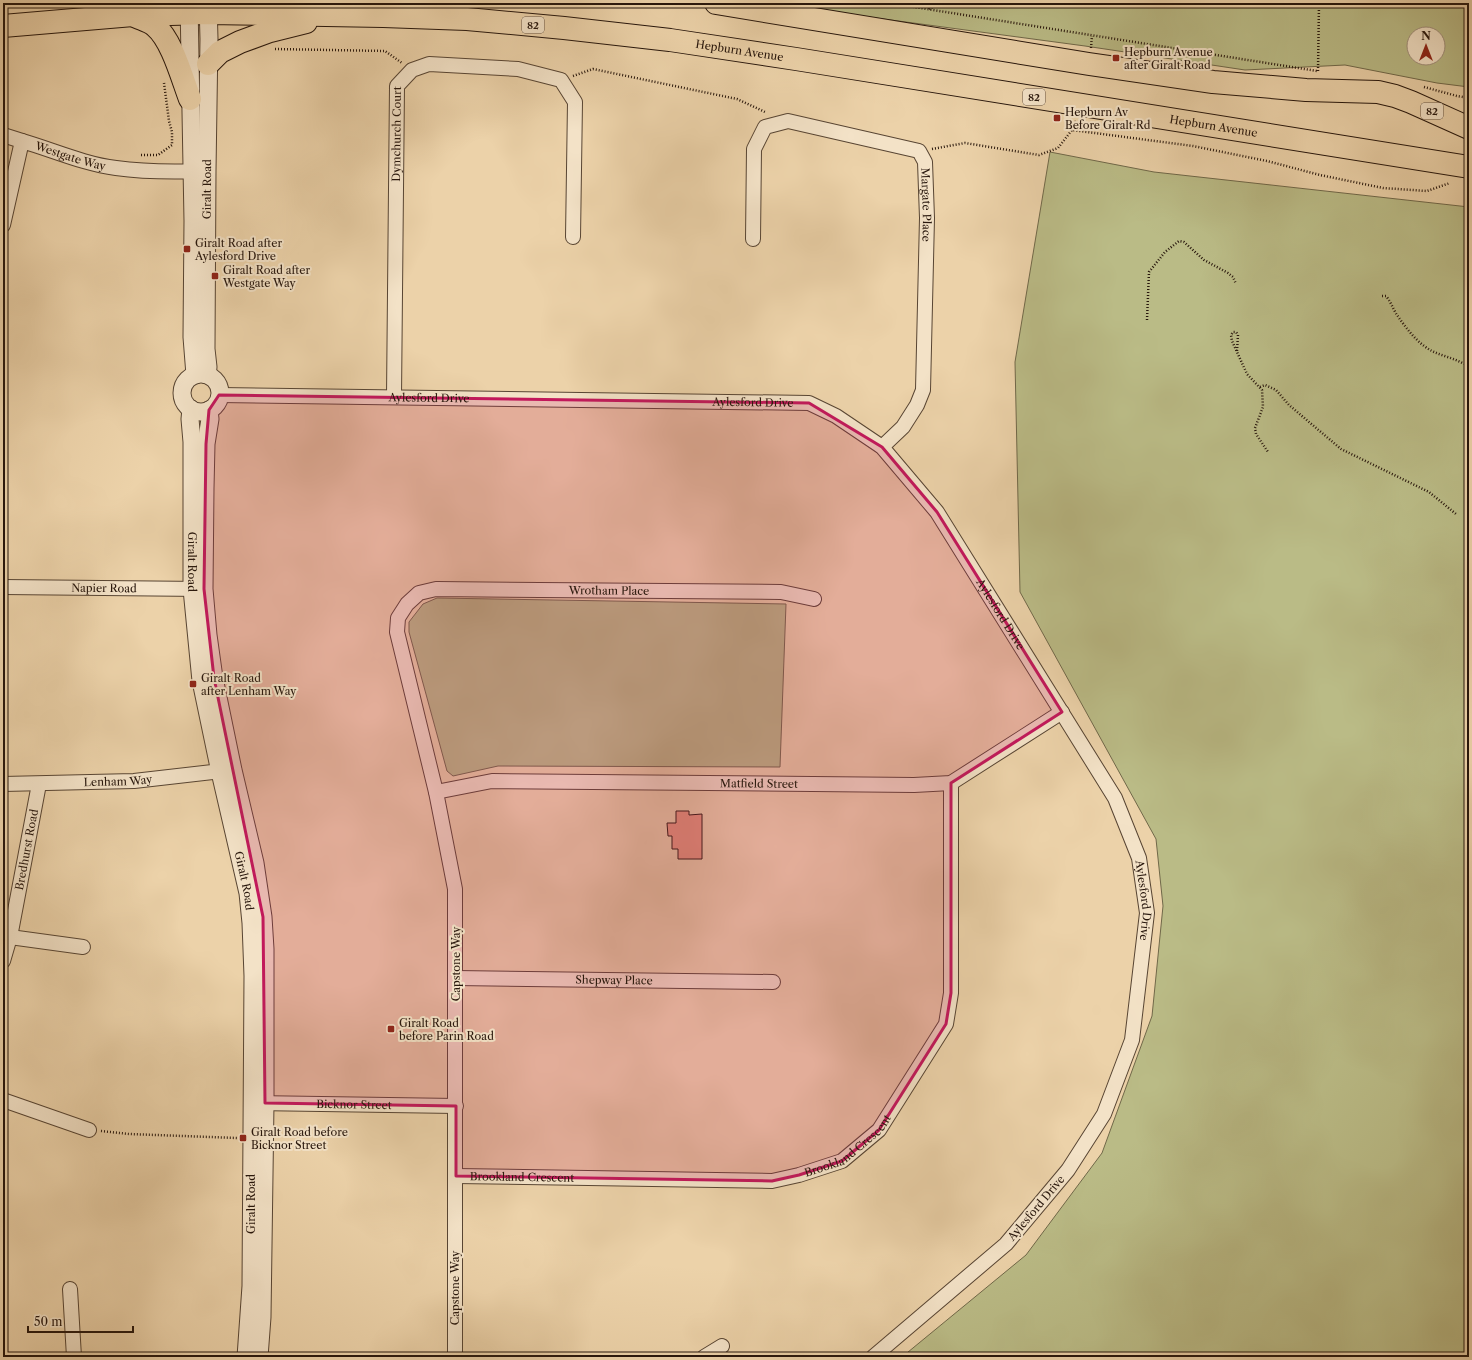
<svg xmlns="http://www.w3.org/2000/svg" width="1472" height="1360" viewBox="0 0 1472 1360" font-family="'Libre Caslon Text',serif">
<style>
.green{fill:#babb86;stroke:#706849;fill-rule:evenodd}
.building{fill:#e6977e;stroke:#27160c}
.lines{fill:none;stroke-linecap:round;stroke-linejoin:round}
.minor-casing{stroke:#584533;stroke-width:16}
.tertiary-casing{stroke:#584533;stroke-width:19}
.primary-casing{stroke:#27160c;stroke-width:24}
.path{stroke:#27160c;stroke-width:2.5;stroke-dasharray:1 2;stroke-linecap:butt}
.minor{stroke:#f3e2c7;stroke-width:14}
.tertiary{stroke:#f3e2c7;stroke-width:17}
.primary{stroke:#ecd2a9;stroke-width:22}
.marked{fill:#c2185b;fill-opacity:0.2;stroke:#c2185b;stroke-width:3;stroke-linejoin:round}
.poi-dot{fill:#8f2418;stroke:#f3e2c7;stroke-width:1.5}
.labels{text-anchor:middle;dominant-baseline:central;stroke-width:4;stroke-linejoin:round;paint-order:stroke}
.shield{fill:#f3e2c7;stroke:#645344;stroke-width:1}
.shield-label{font-size:10px;font-weight:bold;fill:#27160c}
.street-label{font-size:11px;fill:#27160c;stroke:#f3e2c7}
.poi-label{font-size:11px;fill:#27160c;stroke:#f3e2c7;text-anchor:start}
</style>
<rect width="100%" height="100%" fill="#ecd2a9"/>
<filter id="stains"><feTurbulence type="fractalNoise" baseFrequency=".005" numOctaves="4"/><feColorMatrix values="0 0 0 0 .2 0 0 0 0 .09 0 0 0 0 .02 0 0 0 .5 -.17"/></filter>
<radialGradient id="worn" r=".72"><stop offset=".6" stop-color="#630" stop-opacity="0"/><stop offset="1" stop-color="#630" stop-opacity=".3"/></radialGradient>
<path class="green" d="M 764,3 L 1469,3 L 1469,87 L 1437,83 L 1345,65 L 1245,70 L 1085,46 ZM 1414,34 L 1438,34 L 1438,58 L 1414,58 Z
M 1050,152 L 1154,172 L 1469,207 L 1469,1357 L 902,1357 L 1026,1255 L 1102,1153 L 1152,1016 L 1163,906 L 1156,839 L 1020,592 L 1015,362 Z
M 437,598 L 786,604 L 780,767 L 498,766 L 453,776 L 447,771 L 409,632 L 409,622 L 423,604 Z"/>
<path class="building" d="M 676,811 L 689,811 L 689,815 L 702,814 L 702,859 L 678,859 L 678,849 L 672,849 L 672,836 L 668,836 L 667,823 L 676,823 Z"/>
<g class="lines">
<g class="minor-casing">
<g id="minor">
<path d="M 3,135 L 22,141"/>
<path id="s1" d="M 3,225 L 22,141 C 53,150 84,164 116,168 C 144,172 174,172 202,171"/>
<path id="s2" d="M 753,239 L 754,149 L 765,127 L 788,121 L 919,151 L 925,162 L 927,218 L 923,390 L 917,405 L 903,427 L 882,447"/>
<path id="s3" d="M 219,395 L 809,403 L 836,416 L 882,447 L 937,512 L 1115,798 L 1139,858 L 1147,913 L 1132,1040 L 1104,1114 L 1068,1170 L 1006,1244 L 873,1357"/>
<path id="s4" d="M 394,396 L 397,86 L 412,70 L 429,64 L 518,69 L 561,80 L 575,102 L 573,237"/>
<path id="s5" d="M 3,587 L 203,589"/>
<path id="s6" d="M 3,784 L 134,781 L 230,770"/>
<path id="s7" d="M 436,792 L 492,781 L 914,785 L 951,783 L 1062,712"/>
<path d="M 10,937 L 83,947"/>
<path id="s8" d="M 3,961 L 10,937 L 39,784"/>
<path id="s9" d="M 456,978 L 773,982"/>
<path d="M 3,1100 L 89,1130"/>
<path id="s10" d="M 254,1103 L 456,1106"/>
<path id="s11" d="M 456,1176 L 772,1181 L 799,1175 L 842,1161 L 879,1130 L 946,1024 L 951,993 L 951,783"/>
<path d="M 70,1289 L 74,1357"/>
<path id="s12" d="M 455,1357 L 455,889 L 436,792 L 397,632 L 398,618 L 407,604 L 419,593 L 436,589 L 781,592 L 814,599"/>
<path d="M 704,1357 L 722,1346"/>
</g>
</g>
<g class="tertiary-casing">
<g id="tertiary">
<path d="M 189,3 L 193,221 L 192,337 L 195,375"/>
<circle cx="201" cy="393" r="19"/>
<path id="s13" d="M 207,375 L 208,367 L 206,349 L 207,171 L 209,39 L 208,3"/>
<path id="s14" d="M 191,409 L 190,419 L 192,442 L 192,589 L 201,681 L 220,772 L 248,893 L 251,923 L 253,976 L 251,1286 L 246,1357"/>
<path d="M 209,410 L 210,419 L 206,444 L 205,488 L 204,589 L 208,635 L 214,678 L 233,770 L 255,863 L 263,917 L 265,949 L 265,1103 L 262,1317 L 259,1357"/>
</g>
</g>
<g class="primary-casing">
<g id="primary">
<path d="M 716,3 L 1089,64 L 1213,82 L 1306,90 L 1378,92 L 1395,96 L 1411,102 L 1469,128"/>
<path d="M 133,15 C 140,19 150,21 155,26 C 172,40 182,78 190,99"/>
<path id="s15" d="M 3,26 L 133,15 L 208,13 L 383,16 L 467,19 L 564,28 L 670,40 L 796,59 L 1469,167"/>
<path d="M 208,64 L 220,52 L 240,42 L 270,31 L 306,22"/>
</g>
</g>
<path class="path" d="M 889,3 L 1317,71
M 929,9 L 940,3
M 1091,48 L 1092,36
M 275,49 L 385,51 L 402,63
M 1318,71 L 1319,3
M 573,76 L 593,69 L 737,99 L 765,112
M 1424,87 L 1457,96 L 1469,98
M 1072,130 L 1076,121
M 932,149 L 965,143 L 1039,155 L 1058,148 L 1072,130 L 1193,146 L 1267,161 L 1320,175 L 1383,188 L 1427,191 L 1450,183
M 141,155 L 158,155 L 172,145 L 172,132 L 169,121 L 164,83
M 1382,296 L 1386,296 C 1391,302 1393,309 1397,315 C 1406,328 1418,344 1432,351 C 1442,356 1454,358 1464,364
M 1147,320 L 1149,272 L 1165,252 L 1179,241 L 1184,242 L 1204,260 L 1228,273 L 1233,277 L 1236,284
M 1237,351 L 1238,335 L 1236,332 L 1233,332 L 1231,335 L 1232,341 L 1247,374 L 1262,390 L 1263,407 L 1255,428 L 1256,434 L 1268,452
M 1260,387 L 1265,385 L 1276,390 L 1289,405 L 1341,449 L 1429,492 L 1456,514
M 101,1131 L 129,1134 L 237,1138"/>
<use href="#minor" class="minor"/>
<use href="#tertiary" class="tertiary"/>
<use href="#primary" class="primary"/>
</g>
<path class="marked" d="M 219,395 L 809,403 L 882,447 L 937,512 L 1062,712 L 951,783 L 951,993 L 946,1024 L 879,1130 L 842,1161 L 799,1175 L 772,1181 L 456,1176 L 456,1106 L 265,1103 L 263,917 L 214,678 L 204,589 L 206,444 L 209,410 Z"/>
<g class="poi-dot">
<rect x="1112" y="54" width="8" height="8" rx="2"/>
<rect x="1053" y="114" width="8" height="8" rx="2"/>
<rect x="183" y="245" width="8" height="8" rx="2"/>
<rect x="211" y="272" width="8" height="8" rx="2"/>
<rect x="189" y="680" width="8" height="8" rx="2"/>
<rect x="387" y="1025" width="8" height="8" rx="2"/>
<rect x="239" y="1134" width="8" height="8" rx="2"/>
</g>
<g class="labels">
<g class="shield">
<rect x="522" y="17" width="22" height="16" rx="3"/>
<rect x="1023" y="89" width="22" height="16" rx="3"/>
<rect x="1421" y="103" width="22" height="16" rx="3"/>
</g>
<g class="shield-label">
<text x="533" y="25">82</text>
<text x="1034" y="97">82</text>
<text x="1432" y="111">82</text>
</g>
<g class="street-label">
<text stroke="none"><textPath href="#s15" startOffset="739">Hepburn Avenue</textPath></text>
<text stroke="none"><textPath href="#s15" startOffset="1219">Hepburn Avenue</textPath></text>
<text stroke="none"><textPath href="#s4" startOffset="262">Dymchurch Court</textPath></text>
<text stroke="none"><textPath href="#s1" startOffset="137">Westgate Way</textPath></text>
<text stroke="none"><textPath href="#s13" startOffset="186">Giralt Road</textPath></text>
<text stroke="none"><textPath href="#s2" startOffset="328">Margate Place</textPath></text>
<text stroke="none"><textPath href="#s3" startOffset="210">Aylesford Drive</textPath></text>
<text stroke="none"><textPath href="#s3" startOffset="534">Aylesford Drive</textPath></text>
<text stroke="none"><textPath href="#s14" startOffset="153">Giralt Road</textPath></text>
<text stroke="none"><textPath href="#s5" startOffset="101">Napier Road</textPath></text>
<text stroke="none"><textPath href="#s12" startOffset="969">Wrotham Place</textPath></text>
<text stroke="none"><textPath href="#s3" startOffset="881">Aylesford Drive</textPath></text>
<text stroke="none"><textPath href="#s6" startOffset="115">Lenham Way</textPath></text>
<text stroke="none"><textPath href="#s7" startOffset="324">Matfield Street</textPath></text>
<text stroke="none"><textPath href="#s8" startOffset="114">Bredhurst Road</textPath></text>
<text stroke="none"><textPath href="#s14" startOffset="477">Giralt Road</textPath></text>
<text stroke="none"><textPath href="#s3" startOffset="1205">Aylesford Drive</textPath></text>
<text transform="translate(456 964) rotate(-90)">Capstone Way</text>
<text stroke="none"><textPath href="#s9" startOffset="158">Shepway Place</textPath></text>
<text stroke="none"><textPath href="#s10" startOffset="100">Bicknor Street</textPath></text>
<text stroke="none"><textPath href="#s11" startOffset="402">Brookland Crescent</textPath></text>
<text stroke="none"><textPath href="#s11" startOffset="66">Brookland Crescent</textPath></text>
<text transform="translate(251 1204) rotate(-90)">Giralt Road</text>
<text transform="translate(1036 1208) rotate(-50)">Aylesford Drive</text>
<text transform="translate(455 1288) rotate(-90)">Capstone Way</text>
</g>
<g class="poi-label">
<text x="1124" y="52">Hepburn Avenue<tspan x="1124" dy="13">after Giralt Road</tspan></text>
<text x="1065" y="112">Hepburn Av<tspan x="1065" dy="13">Before Giralt Rd</tspan></text>
<text x="195" y="243">Giralt Road after<tspan x="195" dy="13">Aylesford Drive</tspan></text>
<text x="223" y="270">Giralt Road after<tspan x="223" dy="13">Westgate Way</tspan></text>
<text x="201" y="678">Giralt Road<tspan x="201" dy="13">after Lenham Way</tspan></text>
<text x="399" y="1023">Giralt Road<tspan x="399" dy="13">before Parin Road</tspan></text>
<text x="251" y="1132">Giralt Road before<tspan x="251" dy="13">Bicknor Street</tspan></text>
</g>
</g>
<rect width="1472" height="1360" fill="none" stroke="#ecd2a9" stroke-width="16"/>
<rect x="4" y="4" width="1464" height="1352" fill="none" stroke="#27160c" stroke-width="2"/>
<rect x="8" y="8" width="1456" height="1344" fill="none" stroke="#27160c"/>
<g transform="translate(1426 46)"><circle r="19" fill="#f3e2c7" stroke="#a1907c"/>
<path d="M0-3L7 15L0 10L-7 15Z" fill="#8f2418"/>
<text y="-6" font-size="11" font-weight="bold" text-anchor="middle" fill="#27160c">N</text>
</g>
<path d="M28 1326v6h105v-6" fill="none" stroke="#27160c" stroke-width="2"/>
<text x="34" y="1326" font-size="12" fill="#27160c" stroke="#f3e2c7" stroke-width="3" paint-order="stroke">50 m</text>
<rect width="100%" height="100%" filter="url(#stains)"/>
<rect width="100%" height="100%" fill="url(#worn)"/>
</svg>
